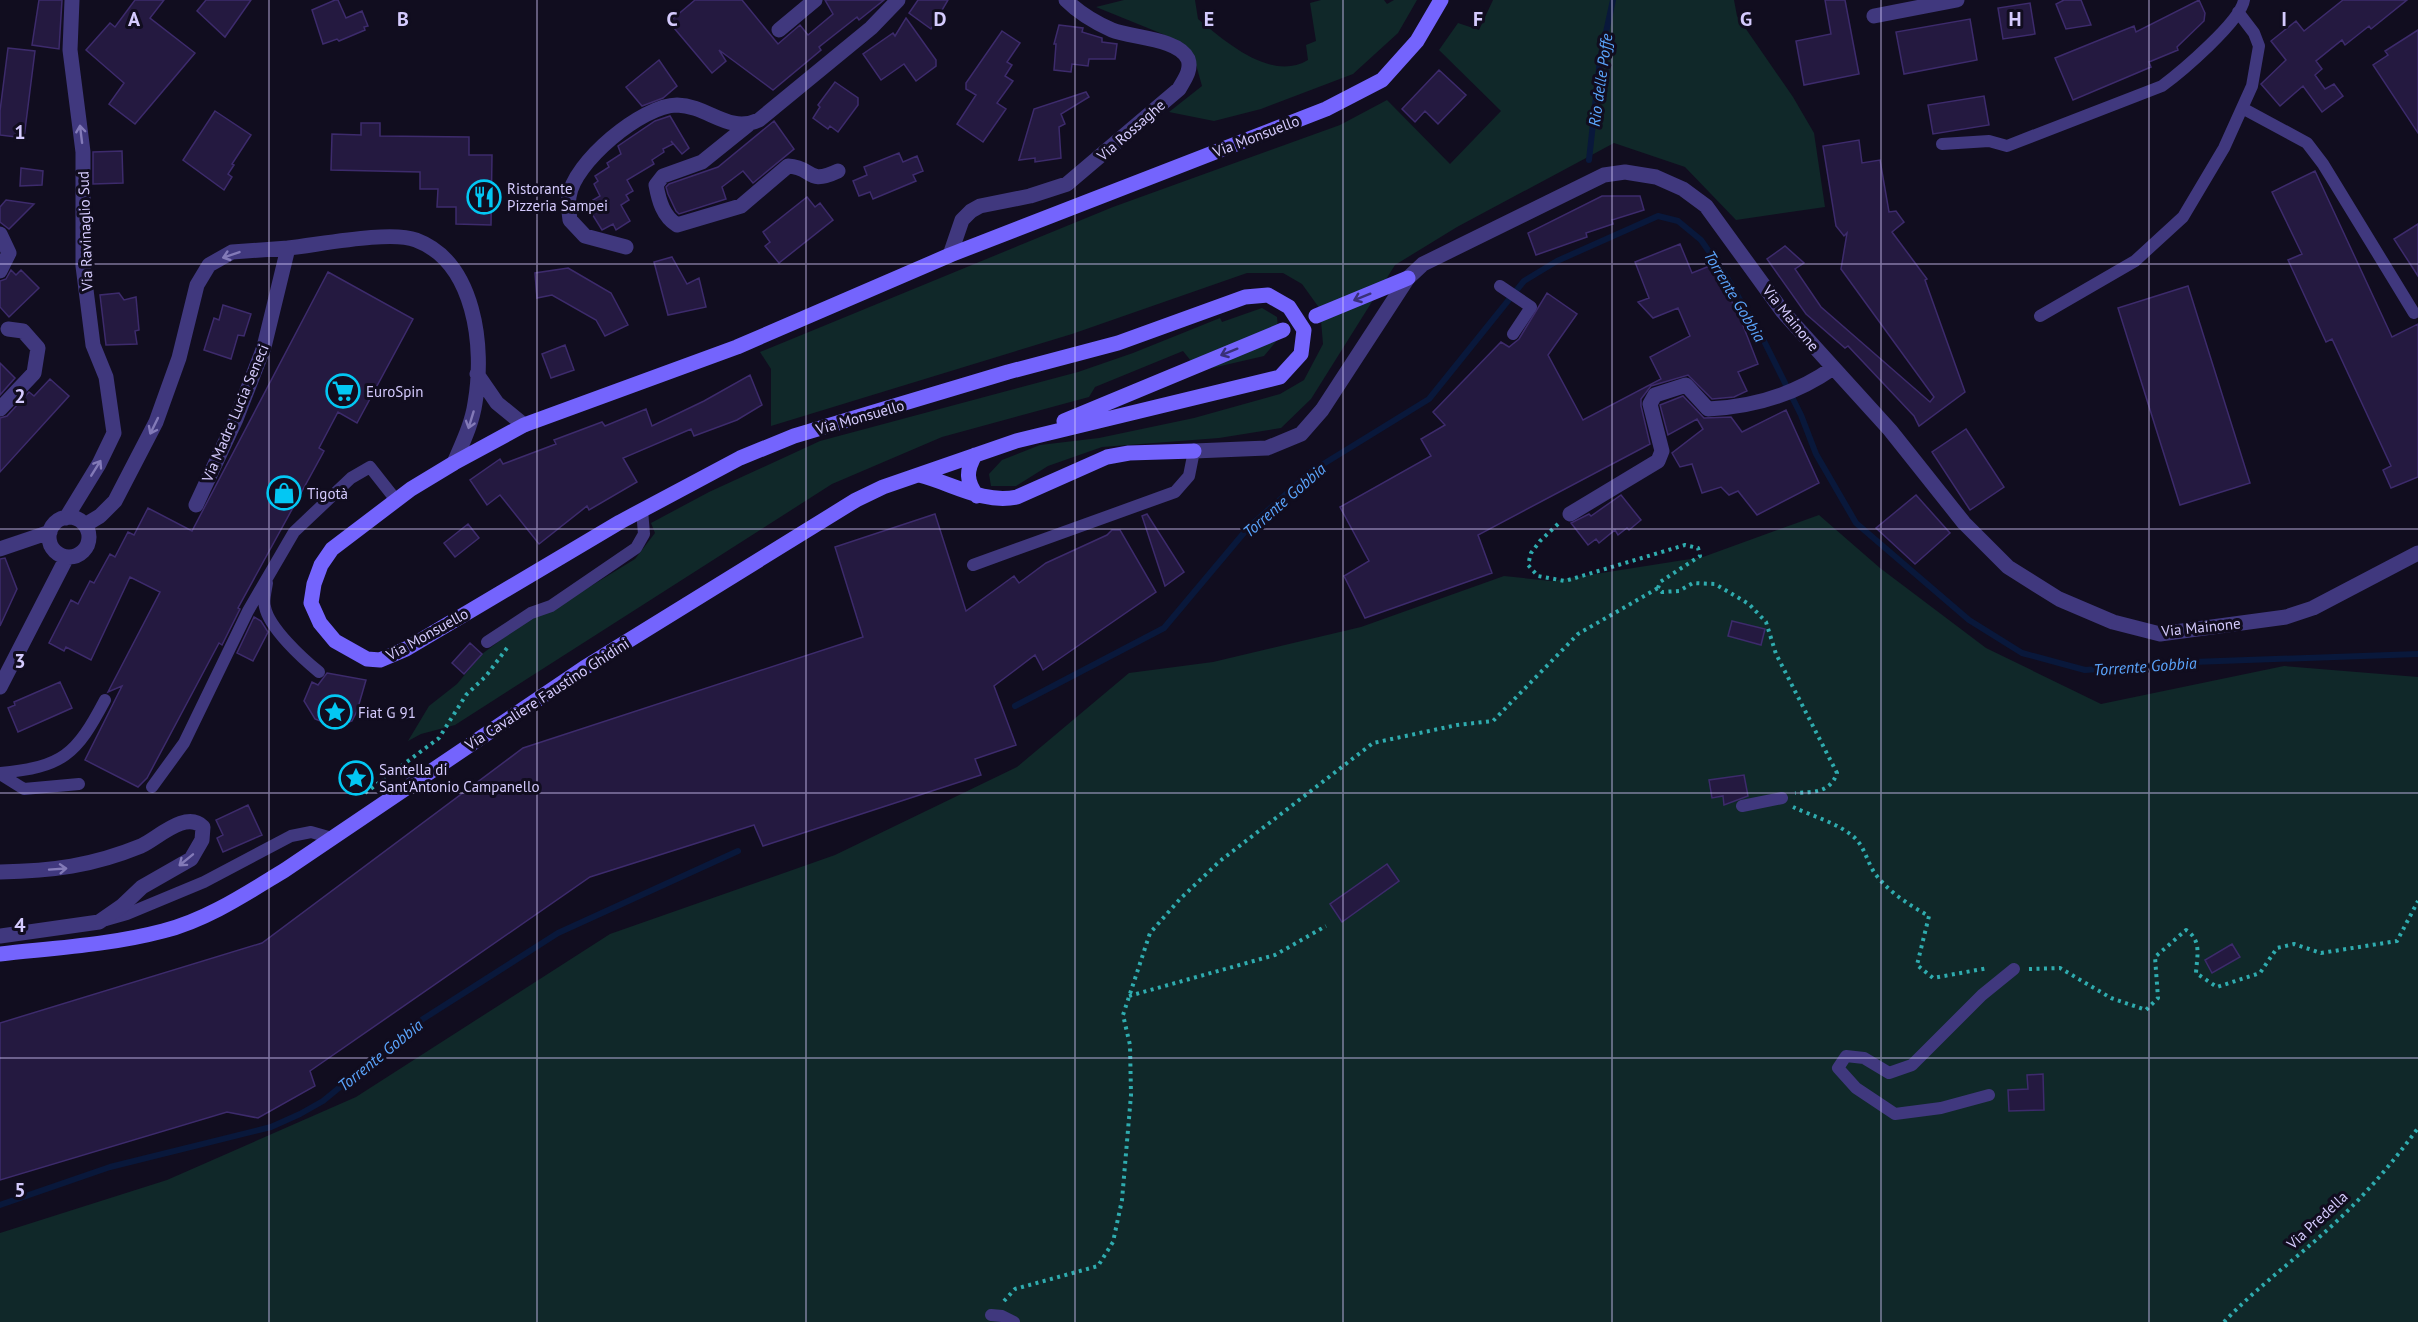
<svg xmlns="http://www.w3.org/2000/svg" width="2418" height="1322" viewBox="0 0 2418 1322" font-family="'PT Sans',sans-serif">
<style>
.green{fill:#102829}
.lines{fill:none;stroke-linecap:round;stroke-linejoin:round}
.stream{stroke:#09183b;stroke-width:6}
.building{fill:#241940;stroke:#3d2b6c;stroke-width:1.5}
.path{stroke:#2facaf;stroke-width:4;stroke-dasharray:3 4.5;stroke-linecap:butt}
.service{stroke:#40387e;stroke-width:12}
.minor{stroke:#40387e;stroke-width:15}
.secondary{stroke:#7464fd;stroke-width:15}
.oneway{stroke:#837ab8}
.oneway2{stroke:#393078}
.grid{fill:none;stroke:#d5cbfe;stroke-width:1.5;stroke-opacity:0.55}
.labels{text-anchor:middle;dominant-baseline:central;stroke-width:6;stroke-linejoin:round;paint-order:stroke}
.street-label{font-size:15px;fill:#d5cbfe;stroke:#110d1f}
.poi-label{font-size:15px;fill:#d5cbfe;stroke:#110d1f;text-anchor:start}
.water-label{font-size:16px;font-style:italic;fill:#5ba5fd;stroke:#110d1f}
.grid-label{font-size:20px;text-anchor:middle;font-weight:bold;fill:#d5cbfe;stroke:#110d1f;stroke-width:6;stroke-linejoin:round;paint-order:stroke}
</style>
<rect width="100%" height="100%" fill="#110d1f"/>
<path class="green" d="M 1124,0 L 1195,0 L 1198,19 C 1226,42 1271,82 1308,60 L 1306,45 L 1316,41 L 1310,3 L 1321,0 L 1384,0 L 1387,4 L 1394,0 L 1417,0 L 1398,33 L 1353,74 L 1261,109 L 1214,121 L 1169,112 L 1202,86 L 1195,61 L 1165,35 L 1096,7 Z
M 1493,0 L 1734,0 L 1737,16 L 1793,97 L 1814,133 L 1825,207 L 1736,220 L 1685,167 L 1614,143 L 1457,227 L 1395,265 L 1311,399 L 1281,428 L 1219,438 L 1102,447 L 1048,466 L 1016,486 L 991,486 L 989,474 L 1002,460 L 1040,445 L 1099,438 L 1194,418 L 1280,394 L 1304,380 L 1323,344 L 1320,309 L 1302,284 L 1283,273 L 1247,273 L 1072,334 L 771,426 L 771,369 L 760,352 L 1113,207 L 1340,125 L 1387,100 L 1450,164 L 1501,111 L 1439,50 L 1458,23 L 1479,30 Z
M 1262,308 L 1277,317 L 1279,338 L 1264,356 L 1199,371 L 1183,351 L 1095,387 L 1089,397 L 942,437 L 832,484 L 455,725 L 421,734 L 408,741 L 429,706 L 457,684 L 482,654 L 526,621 L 560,605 L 635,559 L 655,533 L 651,523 L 709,492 L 820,441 L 1078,372 L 1133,353 L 1220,318 L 1222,322 Z
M 1819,515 L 1880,568 L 1986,648 L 2101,704 L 2284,666 L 2418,677 L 2418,1322 L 0,1322 L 0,1233 L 167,1180 L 356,1097 L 610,934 L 835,855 L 1017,767 L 1129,673 L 1213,662 L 1361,627 L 1504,576 L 1551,581 L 1703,557 Z"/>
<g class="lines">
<path class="stream" d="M 1589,160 L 1600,60 L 1613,0
M 1015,706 L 1164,628 L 1248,528 L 1312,471 L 1429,399 L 1524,281 L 1557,261 L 1658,216 L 1678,221 L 1701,240 L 1726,276 L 1762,337 L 1801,415 L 1816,454 L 1856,523 L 1969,620 L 2022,653 L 2085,670 L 2193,662 L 2418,654
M 0,1205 L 110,1167 L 271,1127 L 300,1114 L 323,1101 L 423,1019 L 558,933 L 738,851"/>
</g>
<path class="building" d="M 39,0 L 62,0 L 59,49 L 32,45 Z
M 135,0 L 164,0 L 150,18 L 195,53 L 135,124 L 109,104 L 124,83 L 86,50 L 110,23 L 115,27 Z
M 206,0 L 251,0 L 225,37 L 197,11 Z
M 335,0 L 338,0 L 346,18 L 362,11 L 368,26 L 364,27 L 365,30 L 339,41 L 337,39 L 323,44 L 312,10 Z
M 695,0 L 742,0 L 778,44 L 800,25 L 808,35 L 833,14 L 825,0 L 884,0 L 859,20 L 857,17 L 819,47 L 821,50 L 773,90 L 719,50 L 726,61 L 712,73 L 669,22 Z
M 918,0 L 948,0 L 931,29 L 909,13 Z
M 1825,0 L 1845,0 L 1859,74 L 1804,85 L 1796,41 L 1831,34 Z
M 2064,0 L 2081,0 L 2091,25 L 2066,29 L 2056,4 Z
M 2199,0 L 2205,13 L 2204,21 L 2177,47 L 2178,50 L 2149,62 L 2151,67 L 2073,100 L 2055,58 L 2134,26 L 2136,32 Z
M 2343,0 L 2407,0 L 2371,29 L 2369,26 L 2345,45 L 2342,40 L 2316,61 L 2322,69 L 2315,75 L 2325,89 L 2334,84 L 2343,96 L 2322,112 L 2303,86 L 2280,106 L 2261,84 L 2286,60 L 2271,41 L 2296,21 L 2304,31 Z
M 2030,3 L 2035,34 L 2003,39 L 1998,8 Z
M 906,18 L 936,60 L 936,66 L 916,81 L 904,64 L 881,80 L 863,54 L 893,33 L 895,36 Z
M 1970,19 L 1977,60 L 1904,74 L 1896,32 Z
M 1059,25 L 1083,28 L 1082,32 L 1102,38 L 1102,42 L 1117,44 L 1115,59 L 1089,59 L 1088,66 L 1072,64 L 1071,72 L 1054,70 L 1056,44 L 1054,44 Z
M 2418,30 L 2418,133 L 2373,65 L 2388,55 L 2385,51 Z
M 1002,31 L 1020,43 L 1007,62 L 1012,65 L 1005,76 L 1013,81 L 997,103 L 1006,109 L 983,142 L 957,124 L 976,95 L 966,89 L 966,83 Z
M 8,48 L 35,51 L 24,138 L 0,135 L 0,111 Z
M 659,60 L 677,86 L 663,98 L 642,106 L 626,87 Z
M 1439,70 L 1466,95 L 1438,124 L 1425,111 L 1415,122 L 1402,109 Z
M 835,82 L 858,98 L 858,105 L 838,132 L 830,126 L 828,129 L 813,118 L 820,107 L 818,105 Z
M 1086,92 L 1089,97 L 1061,114 L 1065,124 L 1059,127 L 1061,158 L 1035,162 L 1035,158 L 1019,160 L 1034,109 Z
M 1984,96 L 1989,125 L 1933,134 L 1928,105 Z
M 215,111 L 251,135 L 232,164 L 234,165 L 228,174 L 232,177 L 224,190 L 183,160 Z
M 670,116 L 689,148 L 682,154 L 671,141 L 673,144 L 663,149 L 664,152 L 652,160 L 654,164 L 627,180 L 633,191 L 626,195 L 629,200 L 621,205 L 630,221 L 616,230 L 613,224 L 602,230 L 589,209 L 596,205 L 593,200 L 600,196 L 594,184 L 598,181 L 595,176 L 609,167 L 607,163 L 621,154 L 618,146 L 655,121 Z
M 774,121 L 794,149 L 753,183 L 743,171 L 722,187 L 726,199 L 679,214 L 676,211 L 668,194 L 666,187 L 669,184 L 718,167 Z
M 361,123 L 380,123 L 380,136 L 469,137 L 469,155 L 492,155 L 491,225 L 456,224 L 456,207 L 437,207 L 438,189 L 420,189 L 420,172 L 331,170 L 332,134 L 361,135 Z
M 1859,140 L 1862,163 L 1880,160 L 1889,212 L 1896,211 L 1904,222 L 1892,232 L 1927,279 L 1925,280 L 1965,392 L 1919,426 L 1914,416 L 1848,346 L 1845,348 L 1806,314 L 1767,259 L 1785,246 L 1804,263 L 1795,269 L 1821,307 L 1930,402 L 1934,397 L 1841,269 L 1847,233 L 1844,236 L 1836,226 L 1823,146 Z
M 122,151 L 123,183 L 93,184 L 93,152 Z
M 899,153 L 903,162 L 917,156 L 923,171 L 913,175 L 916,181 L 873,199 L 870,192 L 859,196 L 853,181 L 867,175 L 864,167 Z
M 21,168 L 43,171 L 42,185 L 20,186 Z
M 2315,171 L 2392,337 L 2418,324 L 2418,477 L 2391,488 L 2383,470 L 2391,466 L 2332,339 L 2326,342 L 2288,260 L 2302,254 L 2272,192 Z
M 1602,196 L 1640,196 L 1644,210 L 1612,220 L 1613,224 L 1586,233 L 1587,237 L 1536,255 L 1528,233 Z
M 807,197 L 815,207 L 820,203 L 833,220 L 779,263 L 765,246 L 770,242 L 763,232 Z
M 6,200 L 34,204 L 9,229 L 0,222 L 0,207 Z
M 2418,224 L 2418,276 L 2394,239 Z
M 1680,244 L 1692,273 L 1712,265 L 1739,315 L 1758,364 L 1738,372 L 1747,391 L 1734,397 L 1712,399 L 1688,375 L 1651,386 L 1641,399 L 1641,406 L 1650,444 L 1478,535 L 1492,573 L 1365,618 L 1344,576 L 1369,561 L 1340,507 L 1431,456 L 1421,439 L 1445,425 L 1433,412 L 1501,342 L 1509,347 L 1519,339 L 1547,293 L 1577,314 L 1548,355 L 1583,420 L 1661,379 L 1650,357 L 1690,336 L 1678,308 L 1653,318 L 1638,302 L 1649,298 L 1635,262 Z
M 672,257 L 687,284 L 699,278 L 706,307 L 668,315 L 654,262 Z
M 568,268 L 611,293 L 628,325 L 605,336 L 596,320 L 552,295 L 537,298 L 535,273 Z
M 11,270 L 16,275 L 21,270 L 39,288 L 9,317 L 0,307 L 0,281 L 6,279 Z
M 328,272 L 413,319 L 357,423 L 338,412 L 319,448 L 324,451 L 238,608 L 240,609 L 222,645 L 219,643 L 147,778 L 138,787 L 85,760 L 122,686 L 108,692 L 160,592 L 130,577 L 91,660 L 66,647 L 64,651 L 49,643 L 71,600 L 78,604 L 90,581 L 94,583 L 110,554 L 115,557 L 128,532 L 134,535 L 148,508 L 192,531 Z
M 2188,286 L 2250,483 L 2180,505 L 2118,308 Z
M 119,293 L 124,300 L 136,297 L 139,330 L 135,331 L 137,344 L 106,345 L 100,295 Z
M 223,305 L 251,314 L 244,336 L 238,335 L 231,359 L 204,350 L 214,318 L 219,320 Z
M 565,345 L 574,370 L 551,378 L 542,354 Z
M 0,363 L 15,378 L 0,395 Z
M 750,375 L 762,405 L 737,420 L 694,436 L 691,429 L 623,458 L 637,482 L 589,510 L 587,506 L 539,544 L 500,495 L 487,505 L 470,480 L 500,459 L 503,464 L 556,444 L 554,440 L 602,422 L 605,426 L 646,409 L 652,426 L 704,401 Z
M 50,379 L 69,396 L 0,472 L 0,418 L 7,416 L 29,392 L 34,396 Z
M 1683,396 L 1704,418 L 1731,417 L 1742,432 L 1786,410 L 1819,483 L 1757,515 L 1738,491 L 1729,495 L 1721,487 L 1702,493 L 1692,464 L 1680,467 L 1672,453 L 1703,429 L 1697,419 L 1668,435 L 1660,405 Z
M 1966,429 L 2004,487 L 1970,510 L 1932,452 Z
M 1621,495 L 1641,520 L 1629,530 L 1627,528 L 1618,535 L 1615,530 L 1599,543 L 1596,539 L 1588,545 L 1571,523 L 1589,514 L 1591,516 Z
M 1916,495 L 1950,533 L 1915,564 L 1876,528 Z
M 935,514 L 966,611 L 1014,576 L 1019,583 L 1046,563 L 1107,535 L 1112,530 L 1120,530 L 1156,592 L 1043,670 L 1035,655 L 994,686 L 1016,745 L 975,759 L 981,775 L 763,846 L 754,825 L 590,877 L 310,1071 L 315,1086 L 258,1118 L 227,1112 L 0,1180 L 0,1023 L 262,943 L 523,748 L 863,637 L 835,547 Z
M 1147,514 L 1184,572 L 1165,586 L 1142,516 Z
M 468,524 L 479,538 L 455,557 L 444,543 Z
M 5,558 L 17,589 L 0,626 L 0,559 Z
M 254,617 L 261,621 L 268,632 L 253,661 L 237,653 Z
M 1732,621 L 1765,629 L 1761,645 L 1728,636 Z
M 470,643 L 482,654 L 464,674 L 452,663 Z
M 327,673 L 366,680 L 357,711 L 352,721 L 335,727 L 315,719 L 304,701 L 312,682 L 318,685 Z
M 60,682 L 72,708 L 18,732 L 8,708 L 15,705 L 14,702 Z
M 1744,775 L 1748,796 L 1724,805 L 1723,796 L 1712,798 L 1709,780 Z
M 248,805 L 262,835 L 223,852 L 217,838 L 223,835 L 216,820 Z
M 1387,864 L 1399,881 L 1342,922 L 1330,904 Z
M 2232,944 L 2240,957 L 2212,973 L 2205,960 Z
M 2043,1074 L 2044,1110 L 2009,1111 L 2008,1090 L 2028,1089 L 2027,1075 Z"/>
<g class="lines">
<path class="path" d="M 1558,524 L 1540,541 L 1531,553 L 1528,565 L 1538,576 L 1565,581 L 1685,545 L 1698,548 L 1700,556 L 1660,582 L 1658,588 L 1662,592 L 1679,591 L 1693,583 L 1715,584 L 1749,604 L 1766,622 L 1776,654 L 1837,773 C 1830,793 1814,792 1795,793
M 365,793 L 439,738 L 466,695 L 486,676 L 507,648
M 1793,807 C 1812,816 1841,824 1856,839 C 1865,849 1867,861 1874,872 C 1887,891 1909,905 1929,916 L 1917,965 L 1933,978 L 1988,968
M 2029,969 L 2060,968 L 2111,998 L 2146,1010 L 2158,998 L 2155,957 L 2186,930 C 2202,940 2197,956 2196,973 L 2217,987 L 2260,973 L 2277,948 L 2294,944 L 2321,953 L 2397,941 L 2418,901
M 1129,996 L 1275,955 L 1326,926
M 1004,1301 L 1015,1289 L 1098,1266 L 1113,1242 L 1122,1200 L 1131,1095 L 1130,1045 L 1123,1015 L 1150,933 L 1180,899 L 1220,861 L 1373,743 L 1457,725 L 1493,721 L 1578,634 L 1658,588
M 2224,1322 C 2259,1285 2300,1256 2337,1221 C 2367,1193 2394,1161 2418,1128"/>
<path class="service" d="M 2244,109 L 2307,143 L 2323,164 L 2414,313
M 1942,144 L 1989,141 L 2007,146 L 2162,86 C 2181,72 2241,21 2244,0
M 1500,286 L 1531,307 L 1513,334
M 2040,316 L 2135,261 L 2183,217 L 2224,148 L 2252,86 L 2259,46 L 2254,33 L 2238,12
M 973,565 L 1175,492 L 1189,476 L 1194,451
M 267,583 C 266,590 263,600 265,607 C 269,628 303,659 319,672
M 487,642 L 531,613 L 551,606 L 636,548 L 644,534 L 642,510
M 0,773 C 63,767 76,755 105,700
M 0,774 L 24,789 L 79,784
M 152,787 L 184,743 L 248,611 L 294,532 L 351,478 L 370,467 L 396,500
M 1742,806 L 1782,798
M 106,920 L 127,914 L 204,882 L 291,836 L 311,832 L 332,838
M 1989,1095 L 1941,1108 L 1895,1114 L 1856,1088 L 1838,1068 L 1846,1056 L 1864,1058 L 1889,1073 L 1912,1065 L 1982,995 L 2014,969
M 991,1315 L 1002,1316 L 1014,1322"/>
<path class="minor" d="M 1874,16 L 1957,0
M 779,30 L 815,0
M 748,125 L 702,162 L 663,176 L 656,185 C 659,201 663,216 677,225 L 741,206 L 788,166 C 814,167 806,186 838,171
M 0,234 L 9,253 L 0,271
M 626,247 L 585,236 L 570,220 C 569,213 568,204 569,197 C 573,163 642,105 677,105 C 709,106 728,134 759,120 L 871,28 L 898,0
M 950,255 L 962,220 L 971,211 L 980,206 L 1030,196 L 1067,184 L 1179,89 C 1184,80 1192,70 1188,59 C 1178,38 1131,38 1112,30 C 1096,23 1079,13 1066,0
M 477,374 L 497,403 L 524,425
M 0,409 L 34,373 L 38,348 L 23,331 L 8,329
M 1194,451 L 1267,448 L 1301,434 L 1322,410 L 1408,278 L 1423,264 L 1604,175 L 1625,172 L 1656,177 L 1683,189 L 1706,206 L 1783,312 L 1890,430 L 1964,523 L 2008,567 L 2059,599 L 2113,622 L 2160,634 L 2286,617 L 2313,608 L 2418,553
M 196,505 L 236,419 L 264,347 L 288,248 C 318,245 390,230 416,240 C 475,262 485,347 475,403 C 472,424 462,444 454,463
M 1570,514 L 1658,461 L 1662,451 L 1650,404 L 1655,395 L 1686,385 L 1708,409 C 1753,407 1796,394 1833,368
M49 537a20 20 0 1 1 40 0a20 20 0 1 1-40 0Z
M 66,518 L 99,464 L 114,433 L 106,377 L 93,345 L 83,266 L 83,152 L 70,50 L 72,0
M 85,525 L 100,516 L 115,501 L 156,422 L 179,358 L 197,285 L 209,265 L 232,252 L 288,248
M 0,549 L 50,532
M 0,687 L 67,557
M 0,872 C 52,871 92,866 141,846 C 158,838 186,810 203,827 L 202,840 L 191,859 L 142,887 L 122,906 L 99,922 L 0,936"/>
<path class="secondary" d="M 1316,316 L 1408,278
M 1064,421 L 1283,330
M 975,455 C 966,471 966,481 977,496
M 919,475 C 952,483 982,504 1017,497 L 1107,457 L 1129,453 L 1194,451
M 0,954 C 54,948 110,945 163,931 C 207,920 247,893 285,870 L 584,668 L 856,500 L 883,487 L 1016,441 L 1280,377 L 1301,354 L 1304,330 L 1289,307 L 1268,295 L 1245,297 L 1118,343 L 1008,372 L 794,436 L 740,458 L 620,522 L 406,649 L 380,660 L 367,659 L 335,641 L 320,623 L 311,603 L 314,584 L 321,565 L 332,549 L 411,489 L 454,463 L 524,425 L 737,347 L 950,255 L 1326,109 L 1382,80 L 1417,41 L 1441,0"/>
</g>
<defs><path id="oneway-shaft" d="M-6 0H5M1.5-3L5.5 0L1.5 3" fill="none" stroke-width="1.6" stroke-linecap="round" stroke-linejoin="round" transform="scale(1.5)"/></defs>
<g class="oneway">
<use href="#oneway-shaft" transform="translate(81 134) rotate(-97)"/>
<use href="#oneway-shaft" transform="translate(231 255) rotate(161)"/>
<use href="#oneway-shaft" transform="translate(471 420) rotate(107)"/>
<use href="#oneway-shaft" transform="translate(154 426) rotate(116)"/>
<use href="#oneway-shaft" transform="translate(96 468) rotate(-58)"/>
<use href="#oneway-shaft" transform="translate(186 860) rotate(141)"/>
<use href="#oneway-shaft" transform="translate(58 869) rotate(-4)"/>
</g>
<g class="oneway2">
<use href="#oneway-shaft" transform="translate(1362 297) rotate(158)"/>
<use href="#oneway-shaft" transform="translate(1229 352) rotate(158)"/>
</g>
<path class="grid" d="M 269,0 L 269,1322M 537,0 L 537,1322M 806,0 L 806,1322M 1075,0 L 1075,1322M 1343,0 L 1343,1322M 1612,0 L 1612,1322M 1881,0 L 1881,1322M 2149,0 L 2149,1322M 0,264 L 2418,264M 0,529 L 2418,529M 0,793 L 2418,793M 0,1058 L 2418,1058"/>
<defs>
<g id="restaurant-ring" transform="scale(1.725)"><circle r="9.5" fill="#110d1f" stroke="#03c7f3" stroke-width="1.5"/><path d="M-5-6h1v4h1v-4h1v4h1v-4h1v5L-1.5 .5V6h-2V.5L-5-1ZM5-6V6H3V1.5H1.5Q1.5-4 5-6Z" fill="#03c7f3"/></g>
<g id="supermarket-ring" transform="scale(1.725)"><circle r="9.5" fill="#110d1f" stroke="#03c7f3" stroke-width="1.5"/><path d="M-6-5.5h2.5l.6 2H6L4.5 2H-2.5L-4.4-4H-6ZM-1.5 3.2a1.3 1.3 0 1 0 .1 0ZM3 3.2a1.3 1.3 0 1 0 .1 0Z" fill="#03c7f3"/></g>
<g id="shop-ring" transform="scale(1.725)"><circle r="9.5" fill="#110d1f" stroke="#03c7f3" stroke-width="1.5"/><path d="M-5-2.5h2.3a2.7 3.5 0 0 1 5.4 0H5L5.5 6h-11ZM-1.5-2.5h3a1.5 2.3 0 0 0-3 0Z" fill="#03c7f3"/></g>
<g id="sight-ring" transform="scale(1.725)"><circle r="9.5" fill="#110d1f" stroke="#03c7f3" stroke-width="1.5"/><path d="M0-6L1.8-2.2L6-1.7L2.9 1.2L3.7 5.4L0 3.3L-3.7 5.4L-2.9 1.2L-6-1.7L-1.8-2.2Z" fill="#03c7f3"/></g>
</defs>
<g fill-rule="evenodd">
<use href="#restaurant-ring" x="484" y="197"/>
<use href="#supermarket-ring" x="343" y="391"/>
<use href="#shop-ring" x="284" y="493"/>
<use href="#sight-ring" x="335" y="712"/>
<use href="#sight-ring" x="356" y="778"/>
</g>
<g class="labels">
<g class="street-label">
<text transform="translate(1131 130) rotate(-41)">Via Rossaghe</text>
<text transform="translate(1256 136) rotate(-21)">Via Monsuello</text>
<text transform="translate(85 231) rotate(-92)">Via Ravinaglio Sud</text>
<text transform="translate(1791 318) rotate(51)">Via Mainone</text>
<text transform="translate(235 413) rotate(-67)">Via Madre Lucia Seneci</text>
<text transform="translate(860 417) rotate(-16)">Via Monsuello</text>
<text transform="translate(2201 627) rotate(-6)">Via Mainone</text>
<text transform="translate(427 634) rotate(-29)">Via Monsuello</text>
<text transform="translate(547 694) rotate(-33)">Via Cavaliere Faustino Ghidini</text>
<text transform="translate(2317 1220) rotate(-43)">Via Predella</text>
</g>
<g class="poi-label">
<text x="507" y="188">Ristorante<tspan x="507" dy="17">Pizzeria Sampei</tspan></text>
<text x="366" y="391">EuroSpin</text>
<text x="307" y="493">Tigotà</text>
<text x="358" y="712">Fiat G 91</text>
<text x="379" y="769">Santella di<tspan x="379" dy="17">Sant'Antonio Campanello</tspan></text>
</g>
<g class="water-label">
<text transform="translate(1600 80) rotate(-82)">Rio delle Poffe</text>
<text transform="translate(1735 296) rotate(59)">Torrente Gobbia</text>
<text transform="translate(1284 500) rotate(-41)">Torrente Gobbia</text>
<text transform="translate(2145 666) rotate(-4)">Torrente Gobbia</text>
<text transform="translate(380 1055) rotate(-39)">Torrente Gobbia</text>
</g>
</g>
<g class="grid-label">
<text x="134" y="26">A</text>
<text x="403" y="26">B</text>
<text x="672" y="26">C</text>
<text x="940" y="26">D</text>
<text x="1209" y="26">E</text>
<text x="1478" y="26">F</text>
<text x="1746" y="26">G</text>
<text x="2015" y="26">H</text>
<text x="2284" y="26">I</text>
<text x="20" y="139">1</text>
<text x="20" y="403">2</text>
<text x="20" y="668">3</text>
<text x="20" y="932">4</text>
<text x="20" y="1197">5</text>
</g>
</svg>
